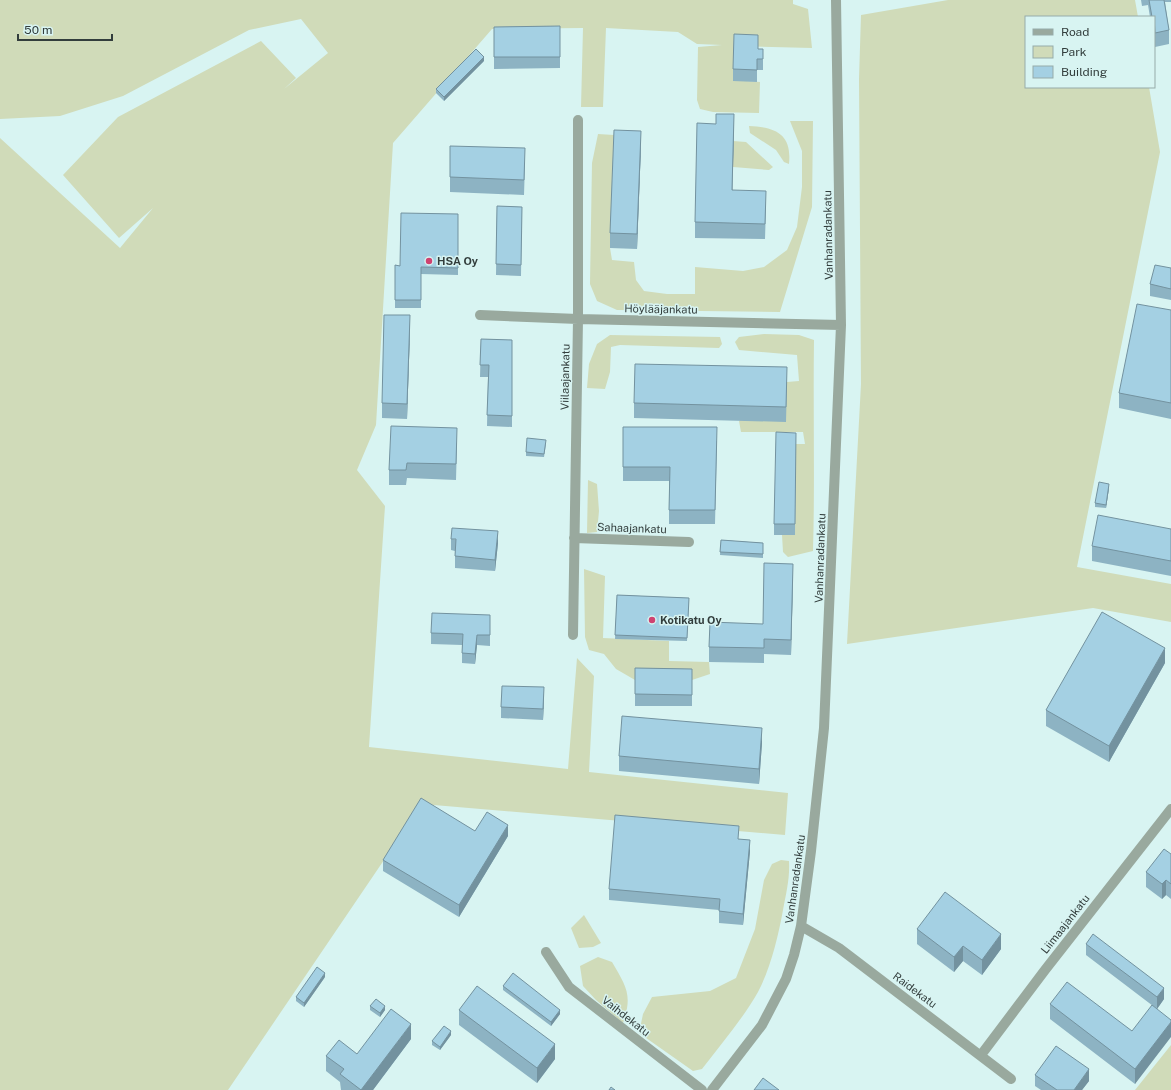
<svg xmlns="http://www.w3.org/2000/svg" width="1171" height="1090" viewBox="0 0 1171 1090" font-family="'Public Sans',sans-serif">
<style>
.green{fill:#d0dbb9}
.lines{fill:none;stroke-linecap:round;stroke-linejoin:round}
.minor{stroke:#99a99e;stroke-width:10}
.wall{fill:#8db3c3}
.shaded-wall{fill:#73929f}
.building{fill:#a4d0e3;stroke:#73929f}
.poi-dot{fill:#cf4271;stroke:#d8f4f2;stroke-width:1.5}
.labels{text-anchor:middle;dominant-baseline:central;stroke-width:3;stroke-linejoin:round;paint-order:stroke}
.street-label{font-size:11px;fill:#323d3c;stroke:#d8f4f2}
.poi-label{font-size:11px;font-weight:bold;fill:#323d3c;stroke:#d8f4f2;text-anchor:start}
</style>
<rect width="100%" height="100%" fill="#d8f4f2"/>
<path class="green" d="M 0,0 L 793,0 L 793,4 L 808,9 L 812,48 L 734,46 L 733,80 L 760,82 L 759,113 L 713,112 L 700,109 L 697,100 L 698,47 L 722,45 L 697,44 L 678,32 L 606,28 L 603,107 L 581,107 L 583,28 L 492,29 L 393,143 L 376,425 L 357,470 L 385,506 L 369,747 L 568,769 L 577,658 L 594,676 L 589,772 L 788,793 L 785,835 L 422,804 L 228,1090 L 0,1090 L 0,138 L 120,248 L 153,208 L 119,238 L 63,175 L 118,117 L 261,41 L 296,78 L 284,89 L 328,53 L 301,19 L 249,30 L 123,96 L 60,116 L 0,119 Z
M 948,0 L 1135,0 L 1138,17 L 1026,17 L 1026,87 L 1149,87 L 1160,152 L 1077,567 L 1171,584 L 1171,622 L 1093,608 L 847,644 L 861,384 L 859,79 L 861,15 Z
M 790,121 L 813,121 L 812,207 L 780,312 L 617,310 L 597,301 L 590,284 L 592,163 L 598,134 L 614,135 L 610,248 L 612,260 L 634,262 L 636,280 L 644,291 L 667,294 L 695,294 L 695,267 L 743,271 L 764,267 L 787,250 L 797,227 L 802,187 L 802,151 Z
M 749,126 C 777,127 792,135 789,164 L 784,162 L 776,150 L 750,133 Z
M 733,141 L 746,142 L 773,167 L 769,170 L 733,167 Z
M 764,334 L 799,335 L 814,340 C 813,410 815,481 813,551 L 788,557 L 783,552 L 782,535 L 795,535 L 796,444 L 805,444 L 803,432 L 741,432 L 739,421 L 787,382 L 799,381 L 797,355 L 739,350 L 735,342 L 739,337 Z
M 610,335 L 720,337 L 722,344 L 719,348 L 620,345 L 611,347 L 610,372 L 605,389 L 587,388 L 589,364 L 597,344 Z
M 588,480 L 597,484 L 599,511 L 597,532 L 587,533 Z
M 584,569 L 605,576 L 603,638 L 669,641 L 669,661 L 709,662 L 710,674 L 692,680 L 635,680 L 616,669 L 604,654 L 589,650 L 585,637 Z
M 781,860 L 789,861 C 790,878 786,894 783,910 C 778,937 771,967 758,992 C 742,1020 721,1044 702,1069 L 693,1071 L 639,1033 L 643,1014 L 652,997 L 710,991 L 736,978 L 755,929 L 764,880 L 772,864 Z
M 584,915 L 601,943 L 593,947 L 579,948 L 571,928 Z
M 598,957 L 612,962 C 626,986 633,995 623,1023 L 596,1000 L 583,986 L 580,966 Z
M 1171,1045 L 1171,1090 L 1135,1090 Z"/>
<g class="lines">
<path class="minor" d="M 480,315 L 578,319 L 841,325
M 574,538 L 689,542
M 573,635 L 578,319 L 578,120
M 801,926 L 839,948 L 1011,1079
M 546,952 L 569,987 L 702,1090
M 981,1055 L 1045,970 L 1171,809
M 712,1090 L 762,1025 L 786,979 L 794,955 L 801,926 L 811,851 L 824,728 L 841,325 L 836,0"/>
</g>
<path class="wall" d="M 1141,0 L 1171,0 L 1171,2 L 1165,2 L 1169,30 L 1169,44 L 1155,47 L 1154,17 L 1150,17 L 1148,5 L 1142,6 Z
M 560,26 L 560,68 L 494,69 L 494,27 Z
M 758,49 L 763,60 L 763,70 L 757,70 L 757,82 L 733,81 L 733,69 Z
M 484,61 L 444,101 L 436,93 L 436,89 Z
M 734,130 L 732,190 L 766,206 L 765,239 L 695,238 L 695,222 Z
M 450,146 L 525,163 L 524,195 L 450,192 Z
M 641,146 L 637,249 L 610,248 L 610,233 Z
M 497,206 L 522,207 L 521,276 L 496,275 Z
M 458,214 L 458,275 L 421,274 L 421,308 L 395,308 L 395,265 L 400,266 Z
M 1171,268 L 1171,300 L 1150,296 L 1150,284 Z
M 1171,310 L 1171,419 L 1119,408 L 1119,393 Z
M 410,331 L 407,419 L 382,418 L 382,403 Z
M 481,339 L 512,340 L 512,427 L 487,426 L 488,377 L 480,377 Z
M 787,382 L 786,422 L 634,418 L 634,403 Z
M 623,427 L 717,441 L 715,524 L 669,524 L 669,481 L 623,481 Z
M 796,433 L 795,535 L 774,535 L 774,524 Z
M 457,443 L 456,480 L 407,478 L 406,485 L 389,485 L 389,470 Z
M 546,444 L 544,457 L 526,456 L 526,452 Z
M 1109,488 L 1106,508 L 1095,507 L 1095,503 Z
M 1171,529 L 1171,576 L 1092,561 L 1092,546 Z
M 451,539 L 498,543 L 495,571 L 455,568 L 455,551 L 451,550 Z
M 721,540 L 763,543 L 763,558 L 720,555 Z
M 793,579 L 791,655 L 764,654 L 764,663 L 709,662 L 709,647 L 763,624 Z
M 617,595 L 689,598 L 687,641 L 615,639 Z
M 490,626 L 490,646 L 477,645 L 475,664 L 462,663 L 462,645 L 431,644 L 431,633 Z
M 1165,663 L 1109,762 L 1046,726 L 1046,710 Z
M 635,668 L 692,669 L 692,706 L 635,706 Z
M 544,699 L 543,720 L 501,718 L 501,707 Z
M 762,743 L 759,784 L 619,771 L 619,756 Z
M 475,831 L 508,836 L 459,917 L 383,871 L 383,860 Z
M 739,839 L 750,851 L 743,925 L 719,923 L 719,910 L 609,900 L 609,889 Z
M 1171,854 L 1171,899 L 1166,895 L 1162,899 L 1146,887 L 1146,872 Z
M 917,929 L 1001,949 L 982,975 L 963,961 L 954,972 L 917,944 Z
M 1086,944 L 1164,999 L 1157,1009 L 1086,955 Z
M 325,977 L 304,1007 L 296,1001 L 296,997 Z
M 503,986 L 560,1014 L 551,1026 L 503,990 Z
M 1050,1004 L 1132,1031 L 1171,1020 L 1135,1084 L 1050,1019 Z
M 370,1006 L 385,1010 L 380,1017 L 370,1010 Z
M 459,1010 L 555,1059 L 537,1083 L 459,1025 Z
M 451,1035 L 440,1050 L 432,1045 L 432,1041 Z
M 411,1039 L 373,1090 L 341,1090 L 340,1082 L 326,1071 L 326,1056 L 357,1054 Z
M 1035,1075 L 1089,1081 L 1082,1090 L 1041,1090 L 1035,1086 Z"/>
<path class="shaded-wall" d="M 484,57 L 484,61 L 444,101 L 444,97 Z
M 734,114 L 734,130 L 732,205 L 732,190 Z
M 641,131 L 641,146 L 637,249 L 637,234 Z
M 410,315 L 410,331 L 407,419 L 407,404 Z
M 1109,484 L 1109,488 L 1106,508 L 1106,505 Z
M 498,531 L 498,543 L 495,571 L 495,560 Z
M 793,564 L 793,579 L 791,655 L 791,640 Z
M 477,635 L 477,645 L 475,664 L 475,654 Z
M 1165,648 L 1165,663 L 1109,762 L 1109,746 Z
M 544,687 L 544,699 L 543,720 L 543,709 Z
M 762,728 L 762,743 L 759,784 L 759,769 Z
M 508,825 L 508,836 L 459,917 L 459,905 Z
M 750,840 L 750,851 L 743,925 L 743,914 Z
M 1166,880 L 1166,895 L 1162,899 L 1162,884 Z
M 1001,934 L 1001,949 L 982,975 L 982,960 Z
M 963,946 L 963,961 L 954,972 L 954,957 Z
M 325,973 L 325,977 L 304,1007 L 304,1003 Z
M 1164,988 L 1164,999 L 1157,1009 L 1157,997 Z
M 385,1006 L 385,1010 L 380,1017 L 380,1013 Z
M 560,1010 L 560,1014 L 551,1026 L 551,1022 Z
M 1171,1022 L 1171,1037 L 1135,1084 L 1135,1069 Z
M 411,1024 L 411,1039 L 373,1090 L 361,1090 Z
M 451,1031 L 451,1035 L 440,1050 L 440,1047 Z
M 555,1044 L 555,1059 L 537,1083 L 537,1068 Z
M 1089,1069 L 1089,1081 L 1082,1090 L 1074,1090 Z"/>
<path class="building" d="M 1149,0 L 1164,0 L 1169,30 L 1155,33 L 1154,17 L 1152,17 Z
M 560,26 L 560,57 L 494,57 L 494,27 Z
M 734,34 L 758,35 L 758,49 L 763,49 L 763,59 L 757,59 L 757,70 L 733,69 Z
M 476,49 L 484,57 L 444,97 L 436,89 Z
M 716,114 L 734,114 L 732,190 L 766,191 L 765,224 L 695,222 L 697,123 L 716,124 Z
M 614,130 L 641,131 L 637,234 L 610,233 Z
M 450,146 L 525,148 L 524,180 L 450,177 Z
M 497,206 L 522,207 L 521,265 L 496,264 Z
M 401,213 L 458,214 L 458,268 L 421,267 L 421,300 L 395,300 L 395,265 L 400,266 Z
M 1155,265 L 1171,268 L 1171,289 L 1150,284 Z
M 1137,304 L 1171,310 L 1171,403 L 1119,393 Z
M 384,315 L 410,315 L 407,404 L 382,403 Z
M 481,339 L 512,340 L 512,416 L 487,415 L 489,365 L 480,365 Z
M 635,364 L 787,367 L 786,407 L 634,403 Z
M 391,426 L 457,428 L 456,464 L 407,463 L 406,470 L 389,470 Z
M 623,427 L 717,427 L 715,510 L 669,510 L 670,467 L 623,467 Z
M 776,432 L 796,433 L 795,524 L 774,524 Z
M 527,438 L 546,440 L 544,454 L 526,452 Z
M 1099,482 L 1109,484 L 1106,505 L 1095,503 Z
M 1098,515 L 1171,529 L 1171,561 L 1092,546 Z
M 452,528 L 498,531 L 495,560 L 455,556 L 456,539 L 451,539 Z
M 721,540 L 763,543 L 763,554 L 720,552 Z
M 764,563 L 793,564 L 791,640 L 764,639 L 764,648 L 709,647 L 710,622 L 763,624 Z
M 617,595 L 689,598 L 687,638 L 615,635 Z
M 1102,612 L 1165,648 L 1109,746 L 1046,710 Z
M 432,613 L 490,615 L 490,635 L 477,635 L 475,654 L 462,653 L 463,634 L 431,633 Z
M 635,668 L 692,669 L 692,695 L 635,694 Z
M 502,686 L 544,687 L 543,709 L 501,707 Z
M 622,716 L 762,728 L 759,769 L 619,756 Z
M 421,798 L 475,831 L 487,812 L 508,825 L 459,905 L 383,860 Z
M 615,815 L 739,826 L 738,839 L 750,840 L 743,914 L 719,911 L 720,899 L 609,889 Z
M 1164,849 L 1171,854 L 1171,884 L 1166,880 L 1162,884 L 1146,872 Z
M 945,892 L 1001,934 L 982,960 L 963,946 L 954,957 L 917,929 Z
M 1093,934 L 1164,988 L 1157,997 L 1086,944 Z
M 317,967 L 325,973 L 304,1003 L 296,997 Z
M 513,973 L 560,1010 L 551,1022 L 503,986 Z
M 1067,982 L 1132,1031 L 1152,1005 L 1171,1020 L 1171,1022 L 1135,1069 L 1050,1004 Z
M 477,986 L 555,1044 L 537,1068 L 459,1010 Z
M 376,999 L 385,1006 L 380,1013 L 370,1006 Z
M 391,1009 L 411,1024 L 361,1090 L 340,1074 L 344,1069 L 326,1056 L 339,1040 L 357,1054 Z
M 444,1026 L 451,1031 L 440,1047 L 432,1041 Z
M 1056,1046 L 1089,1069 L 1074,1090 L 1057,1090 L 1035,1075 Z
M 763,1078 L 779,1090 L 754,1090 Z
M 611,1087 L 615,1090 L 609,1090 Z"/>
<g class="poi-dot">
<circle cx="429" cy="261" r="4"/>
<circle cx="652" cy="620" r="4"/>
</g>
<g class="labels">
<g class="street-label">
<text transform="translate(828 235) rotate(-91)">Vanhanradankatu</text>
<text transform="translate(661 309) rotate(1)">Höylääjankatu</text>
<text transform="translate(565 377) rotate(-89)">Viilaajankatu</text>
<text transform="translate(632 528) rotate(2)">Sahaajankatu</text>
<text transform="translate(820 558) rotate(-88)">Vanhanradankatu</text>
<text transform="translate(795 879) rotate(-82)">Vanhanradankatu</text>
<text transform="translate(1065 924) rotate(-52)">Liimaajankatu</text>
<text transform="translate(915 990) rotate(37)">Raidekatu</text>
<text transform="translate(626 1016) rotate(38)">Vaihdekatu</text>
</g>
<g class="poi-label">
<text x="437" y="261">HSA Oy</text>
<text x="660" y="620">Kotikatu Oy</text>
</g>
</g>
<rect x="1025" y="16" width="130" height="72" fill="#d8f4f2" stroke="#96aba9"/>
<rect x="1033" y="29" width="20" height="6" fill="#99a99e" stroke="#96aba9"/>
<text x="1061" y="36" font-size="12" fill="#323d3c">Road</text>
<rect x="1033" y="46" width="20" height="12" fill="#d0dbb9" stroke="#96aba9"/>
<text x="1061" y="56" font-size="12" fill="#323d3c">Park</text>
<rect x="1033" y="66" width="20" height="12" fill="#a4d0e3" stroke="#96aba9"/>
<text x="1061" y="76" font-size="12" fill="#323d3c">Building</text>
<path d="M18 34v6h94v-6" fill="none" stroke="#323d3c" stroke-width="2"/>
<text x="24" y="34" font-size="12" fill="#323d3c" stroke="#d8f4f2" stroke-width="3" paint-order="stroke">50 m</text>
</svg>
